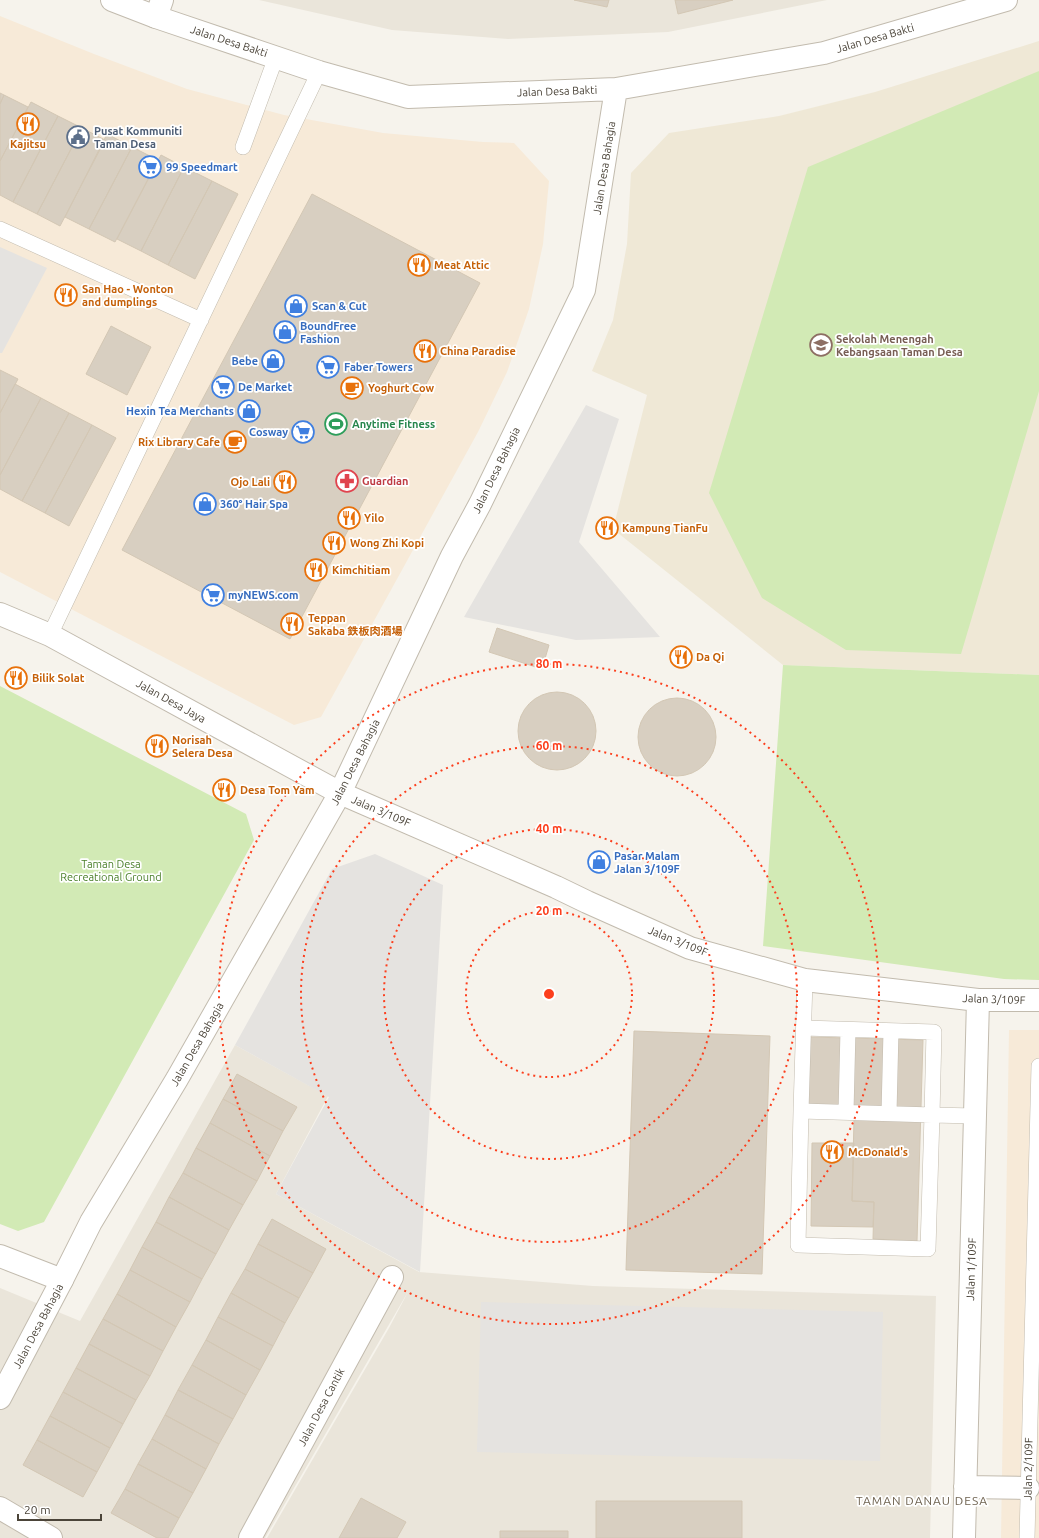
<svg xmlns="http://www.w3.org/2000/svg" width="1039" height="1538" viewBox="0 0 1039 1538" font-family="Ubuntu,'Noto Sans SC',sans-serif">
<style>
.residential{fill:#eae5da}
.commercial{fill:#f7ead8}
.education{fill:#efe8d6}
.green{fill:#d2eab5}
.parking{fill:#e5e3e0}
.building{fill:#d8cfc1;stroke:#d3c7b4}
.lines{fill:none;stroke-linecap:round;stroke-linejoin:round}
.service-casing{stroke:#c2bbae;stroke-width:16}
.minor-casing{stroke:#c2bbae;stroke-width:24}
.tertiary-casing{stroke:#c2bbae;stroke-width:24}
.service{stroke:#fff;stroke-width:15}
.minor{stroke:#fff;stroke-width:22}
.tertiary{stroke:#fff;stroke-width:22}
.ring{fill:none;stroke:#fc3f1d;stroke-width:2;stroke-dasharray:2 4}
.labels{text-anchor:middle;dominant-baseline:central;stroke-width:3.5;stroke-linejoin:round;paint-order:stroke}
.street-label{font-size:11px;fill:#4b4439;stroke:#fff}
.service-label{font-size:11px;font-weight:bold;fill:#4e5e75;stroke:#fff;text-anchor:start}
.food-label{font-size:11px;font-weight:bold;fill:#c56008;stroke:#fff;text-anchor:start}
.shop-label{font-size:11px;font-weight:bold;fill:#366cbe;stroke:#fff;text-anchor:start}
.education-label{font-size:11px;font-weight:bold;fill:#785e54;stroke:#fff;text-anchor:start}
.leisure-label{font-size:11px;font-weight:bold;fill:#27864d;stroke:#fff;text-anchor:start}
.health-label{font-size:11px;font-weight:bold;fill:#be3a42;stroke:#fff;text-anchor:start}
.park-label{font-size:11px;fill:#4a7f2a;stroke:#fff}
.neighbourhood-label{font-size:12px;letter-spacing:1px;fill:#6e6250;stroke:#fff}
.centre{fill:#fc3f1d;stroke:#fff;stroke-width:2}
.ring-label{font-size:12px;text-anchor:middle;font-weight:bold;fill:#fc3f1d;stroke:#fff;stroke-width:3.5;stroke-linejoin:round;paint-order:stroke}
</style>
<rect width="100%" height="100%" fill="#f6f3ec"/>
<path class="residential" d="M 259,0 L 827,0 L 668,32 L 508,39 L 392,30 Z
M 235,1045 L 328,1096 L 276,1194 L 419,1272 L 593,1286 L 936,1296 L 930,1538 L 267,1538 L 389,1328 L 409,1290 L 265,1538 L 0,1538 L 0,1288 L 80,1321 Z"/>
<path class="commercial" d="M 0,16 L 94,54 L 187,89 L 284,115 L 383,133 L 483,142 L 514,143 L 549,181 L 543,244 L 529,309 L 507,372 L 478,432 L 321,717 L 294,725 L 0,572 Z
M 1009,1030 L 1039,1030 L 1039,1538 L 1001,1538 Z"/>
<path class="education" d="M 1039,41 L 1039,675 L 783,665 L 613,529 L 647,395 L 592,371 L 613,320 L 627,244 L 631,173 L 669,133 L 779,116 L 875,92 Z"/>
<path class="green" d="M 1039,71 L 1039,391 L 961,654 L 846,650 L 762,598 L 709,493 L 808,167 Z
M 783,665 L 1039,675 L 1039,980 L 1004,979 L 763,946 Z
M 0,686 L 246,814 L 254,840 L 44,1222 L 18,1231 L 0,1224 Z"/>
<path class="parking" d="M 0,247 L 47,268 L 2,353 L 0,353 Z
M 586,405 L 619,419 L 579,542 L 660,637 L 576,640 L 464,617 Z
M 375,854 L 443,885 L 420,1272 L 276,1194 L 329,1097 L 235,1045 L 332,869 Z
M 481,1302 L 883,1312 L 880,1461 L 477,1452 Z"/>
<path class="building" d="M 574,0 L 609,0 L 607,7 Z
M 675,0 L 733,0 L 678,14 Z
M 0,93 L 4,95 L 0,104 Z
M 4,95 L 28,107 L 0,161 L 0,104 Z
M 31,102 L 58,116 L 13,202 L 0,195 L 0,161 Z
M 58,116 L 82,128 L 37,214 L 13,202 Z
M 82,128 L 105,140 L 60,226 L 37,214 Z
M 107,134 L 132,147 L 89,229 L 65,217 Z
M 132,147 L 158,160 L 115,242 L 89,229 Z
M 161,155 L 184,167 L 141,251 L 117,239 Z
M 184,167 L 212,181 L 168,265 L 141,251 Z
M 212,181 L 238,194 L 195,279 L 168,265 Z
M 312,194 L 480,283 L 290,639 L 122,550 Z
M 111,326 L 151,347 L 127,395 L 86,374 Z
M 0,370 L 18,379 L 0,413 Z
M 15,384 L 41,398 L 0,475 L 0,413 Z
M 41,398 L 69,413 L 22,501 L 0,489 L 0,475 Z
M 69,413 L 92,425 L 45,513 L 22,501 Z
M 92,425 L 116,438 L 69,526 L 45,513 Z
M 497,628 L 549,645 L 542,669 L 489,652 Z
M518 731a39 39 0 1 1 78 0a39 39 0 1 1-78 0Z
M638 737a39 39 0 1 1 78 0a39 39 0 1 1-78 0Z
M 634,1031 L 770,1036 L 762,1274 L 626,1270 Z
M 810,1037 L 923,1040 L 917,1241 L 873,1239 L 874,1202 L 852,1201 L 854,1119 L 807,1118 Z
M 237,1074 L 297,1107 L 283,1131 L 223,1099 Z
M 223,1099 L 283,1131 L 270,1156 L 210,1123 Z
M 210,1123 L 270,1156 L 257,1181 L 196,1148 Z
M 812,1143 L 854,1143 L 852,1201 L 874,1202 L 873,1227 L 811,1226 Z
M 196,1148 L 257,1181 L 243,1205 L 183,1173 Z
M 183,1173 L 243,1205 L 229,1230 L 169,1197 Z
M 169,1197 L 229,1230 L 216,1254 L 156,1222 Z
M 272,1219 L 326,1249 L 313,1273 L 258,1244 Z
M 156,1222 L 216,1254 L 202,1279 L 142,1247 Z
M 258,1244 L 313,1273 L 299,1298 L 245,1269 Z
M 142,1247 L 202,1279 L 190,1302 L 130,1270 Z
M 245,1269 L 299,1298 L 285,1323 L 231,1293 Z
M 130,1270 L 190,1302 L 176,1327 L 117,1294 Z
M 231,1293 L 285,1323 L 273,1346 L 218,1317 Z
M 117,1294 L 176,1327 L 163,1351 L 103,1319 Z
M 218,1317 L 273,1346 L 260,1370 L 206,1340 Z
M 103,1319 L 163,1351 L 150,1376 L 89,1344 Z
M 206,1340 L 260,1370 L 246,1395 L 192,1365 Z
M 89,1344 L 150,1376 L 136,1400 L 76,1368 Z
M 192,1365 L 246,1395 L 233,1419 L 178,1390 Z
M 76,1368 L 136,1400 L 123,1424 L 63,1392 Z
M 178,1390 L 233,1419 L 219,1444 L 165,1415 Z
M 63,1392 L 123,1424 L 110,1448 L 50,1416 Z
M 165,1415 L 219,1444 L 206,1469 L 152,1439 Z
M 50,1416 L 110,1448 L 97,1472 L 37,1440 Z
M 152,1439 L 206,1469 L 193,1493 L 138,1464 Z
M 37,1440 L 97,1472 L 83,1497 L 23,1465 Z
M 138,1464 L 193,1493 L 179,1518 L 125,1489 Z
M 125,1489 L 179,1518 L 168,1538 L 157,1538 L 111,1513 Z
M 361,1498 L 406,1522 L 397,1538 L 339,1538 Z
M 596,1501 L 742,1501 L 742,1538 L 596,1538 Z
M 500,1531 L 568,1531 L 568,1538 L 500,1538 Z"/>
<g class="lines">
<g class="service-casing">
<path id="service" d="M 243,147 L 276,57
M 0,229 L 201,320
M 50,635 L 319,72
M 804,1028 L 934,1032 L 932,1115 L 801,1111 L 805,980
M 801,1111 L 798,1245 L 928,1249 L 932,1115 L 975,1116
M 846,1112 L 848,1030
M 889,1113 L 891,1031
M 1027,1538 L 1039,1066"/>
</g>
<g class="minor-casing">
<path id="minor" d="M 156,17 L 162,0
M 0,614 L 50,635 L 340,793 L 556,887 L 587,902 L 690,948 L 805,980 L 978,1000 L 1039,1000
M 0,1256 L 62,1280
M 965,1487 L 1028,1488
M 0,1508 L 51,1538
M 250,1538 L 392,1277
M 964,1538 L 978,1000"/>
</g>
<g class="tertiary-casing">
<path id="tertiary" d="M 112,0 L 156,17 L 319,72 L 408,97 L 616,89 L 824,53 L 1006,0
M 0,1398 L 62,1280 L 91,1222 L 177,1079 L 340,793 L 452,556 L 480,504 L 584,290 L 616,89"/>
</g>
<use href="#service" class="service"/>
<use href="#minor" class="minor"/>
<use href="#tertiary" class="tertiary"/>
</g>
<g class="ring">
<circle cx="549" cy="994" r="83"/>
<circle cx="549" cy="994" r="165"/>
<circle cx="549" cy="994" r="248"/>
<circle cx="549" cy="994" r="330"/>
</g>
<defs>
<g id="restaurant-ring" transform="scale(1.15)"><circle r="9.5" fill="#fff" stroke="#e8710a" stroke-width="1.5"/><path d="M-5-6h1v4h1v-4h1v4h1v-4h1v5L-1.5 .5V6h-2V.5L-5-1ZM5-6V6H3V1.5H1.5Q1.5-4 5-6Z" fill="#e8710a"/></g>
<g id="civic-ring" transform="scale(1.15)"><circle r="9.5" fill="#fff" stroke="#5c6f8a" stroke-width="1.5"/><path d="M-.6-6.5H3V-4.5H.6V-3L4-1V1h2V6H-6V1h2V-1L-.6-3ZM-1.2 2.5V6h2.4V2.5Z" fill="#5c6f8a"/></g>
<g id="supermarket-ring" transform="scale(1.15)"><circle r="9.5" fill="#fff" stroke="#3f7fe0" stroke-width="1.5"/><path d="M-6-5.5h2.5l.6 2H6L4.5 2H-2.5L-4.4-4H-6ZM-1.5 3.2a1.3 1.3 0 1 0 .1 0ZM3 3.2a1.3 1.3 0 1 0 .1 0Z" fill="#3f7fe0"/></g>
<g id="shop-ring" transform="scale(1.15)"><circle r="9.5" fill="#fff" stroke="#3f7fe0" stroke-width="1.5"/><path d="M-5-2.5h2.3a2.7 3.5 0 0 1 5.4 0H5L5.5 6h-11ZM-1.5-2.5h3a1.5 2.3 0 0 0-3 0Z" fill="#3f7fe0"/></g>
<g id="school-ring" transform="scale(1.15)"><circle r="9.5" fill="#fff" stroke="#8d6e63" stroke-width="1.5"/><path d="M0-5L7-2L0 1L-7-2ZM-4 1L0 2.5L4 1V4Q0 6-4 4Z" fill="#8d6e63"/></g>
<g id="cafe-ring" transform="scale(1.15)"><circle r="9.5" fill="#fff" stroke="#e8710a" stroke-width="1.5"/><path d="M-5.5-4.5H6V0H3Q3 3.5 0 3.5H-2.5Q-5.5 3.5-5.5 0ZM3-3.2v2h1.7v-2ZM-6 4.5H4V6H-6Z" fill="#e8710a"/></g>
<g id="stadium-ring" transform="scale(1.15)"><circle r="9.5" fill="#fff" stroke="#2e9e5b" stroke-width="1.5"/><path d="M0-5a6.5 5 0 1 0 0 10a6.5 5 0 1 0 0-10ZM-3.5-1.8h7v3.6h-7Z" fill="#2e9e5b"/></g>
<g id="pharmacy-ring" transform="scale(1.15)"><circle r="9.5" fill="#fff" stroke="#e0444e" stroke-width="1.5"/><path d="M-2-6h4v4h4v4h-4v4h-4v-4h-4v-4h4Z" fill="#e0444e"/></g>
</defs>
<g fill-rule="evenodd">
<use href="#restaurant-ring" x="28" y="124"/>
<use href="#civic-ring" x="78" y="137"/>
<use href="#supermarket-ring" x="150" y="167"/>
<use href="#restaurant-ring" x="419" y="265"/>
<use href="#restaurant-ring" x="66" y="295"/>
<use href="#shop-ring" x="296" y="306"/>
<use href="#shop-ring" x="285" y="332"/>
<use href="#school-ring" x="821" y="345"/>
<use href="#restaurant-ring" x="425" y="351"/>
<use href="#shop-ring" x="273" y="361"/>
<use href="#supermarket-ring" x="328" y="367"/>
<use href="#supermarket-ring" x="223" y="387"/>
<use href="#cafe-ring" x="352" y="388"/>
<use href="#shop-ring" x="249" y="411"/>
<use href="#stadium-ring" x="336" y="424"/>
<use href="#supermarket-ring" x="303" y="432"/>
<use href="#cafe-ring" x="235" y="442"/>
<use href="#pharmacy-ring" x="347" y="481"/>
<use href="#restaurant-ring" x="285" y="482"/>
<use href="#shop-ring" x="205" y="504"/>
<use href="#restaurant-ring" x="349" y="518"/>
<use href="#restaurant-ring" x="607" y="528"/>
<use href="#restaurant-ring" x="334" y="543"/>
<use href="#restaurant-ring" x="316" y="570"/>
<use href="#supermarket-ring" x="213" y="595"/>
<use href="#restaurant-ring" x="292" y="624"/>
<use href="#restaurant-ring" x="681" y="657"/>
<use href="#restaurant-ring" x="16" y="678"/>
<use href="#restaurant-ring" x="157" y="746"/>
<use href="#restaurant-ring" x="224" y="790"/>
<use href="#shop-ring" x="599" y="862"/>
<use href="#restaurant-ring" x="832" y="1152"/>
</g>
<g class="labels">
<g class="street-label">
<text transform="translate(875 38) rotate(-16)">Jalan Desa Bakti</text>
<text transform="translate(229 41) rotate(18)">Jalan Desa Bakti</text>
<text transform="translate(557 91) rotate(-2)">Jalan Desa Bakti</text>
<text transform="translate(604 168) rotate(-81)">Jalan Desa Bahagia</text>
<text transform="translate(496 470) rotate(-64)">Jalan Desa Bahagia</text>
<text transform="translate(171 701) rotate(29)">Jalan Desa Jaya</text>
<text transform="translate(355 762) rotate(-63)">Jalan Desa Bahagia</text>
<text transform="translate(381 811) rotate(23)">Jalan 3/109F</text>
<text transform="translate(678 941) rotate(22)">Jalan 3/109F</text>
<text transform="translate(994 999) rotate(2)">Jalan 3/109F</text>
<text transform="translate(197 1044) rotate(-60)">Jalan Desa Bahagia</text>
<text transform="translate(971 1269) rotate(-88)">Jalan 1/109F</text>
<text transform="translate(38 1326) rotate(-62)">Jalan Desa Bahagia</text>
<text transform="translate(321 1407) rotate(-62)">Jalan Desa Cantik</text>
<text transform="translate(1028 1469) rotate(-89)">Jalan 2/109F</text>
</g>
<g class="service-label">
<text x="94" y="131">Pusat Kommuniti<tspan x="94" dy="13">Taman Desa</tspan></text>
</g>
<g class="food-label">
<text x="28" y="144" text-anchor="middle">Kajitsu</text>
<text x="434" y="265">Meat Attic</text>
<text x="82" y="289">San Hao - Wonton<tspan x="82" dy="13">and dumplings</tspan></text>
<text x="440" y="351">China Paradise</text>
<text x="368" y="388">Yoghurt Cow</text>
<text x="220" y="442" text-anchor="end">Rix Library Cafe</text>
<text x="270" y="482" text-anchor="end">Ojo Lali</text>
<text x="364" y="518">Yilo</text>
<text x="622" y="528">Kampung TianFu</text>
<text x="350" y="543">Wong Zhi Kopi</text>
<text x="332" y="570">Kimchitiam</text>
<text x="308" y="618">Teppan<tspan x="308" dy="13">Sakaba 鉄板肉酒場</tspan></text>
<text x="696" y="657">Da Qi</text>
<text x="32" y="678">Bilik Solat</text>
<text x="172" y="740">Norisah<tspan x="172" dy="13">Selera Desa</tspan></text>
<text x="240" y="790">Desa Tom Yam</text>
<text x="848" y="1152">McDonald's</text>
</g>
<g class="shop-label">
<text x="166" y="167">99 Speedmart</text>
<text x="312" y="306">Scan &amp; Cut</text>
<text x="300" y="326">BoundFree<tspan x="300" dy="13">Fashion</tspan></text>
<text x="258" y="361" text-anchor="end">Bebe</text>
<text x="344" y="367">Faber Towers</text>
<text x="238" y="387">De Market</text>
<text x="234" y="411" text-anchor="end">Hexin Tea Merchants</text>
<text x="288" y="432" text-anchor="end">Cosway</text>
<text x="220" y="504">360° Hair Spa</text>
<text x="228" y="595">myNEWS.com</text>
<text x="614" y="856">Pasar Malam<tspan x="614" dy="13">Jalan 3/109F</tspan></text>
</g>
<g class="education-label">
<text x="836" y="339">Sekolah Menengah<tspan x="836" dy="13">Kebangsaan Taman Desa</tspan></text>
</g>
<g class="leisure-label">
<text x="352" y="424">Anytime Fitness</text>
</g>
<g class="health-label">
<text x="362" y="481">Guardian</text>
</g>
<g class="park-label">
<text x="111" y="864">Taman Desa<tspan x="111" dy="13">Recreational Ground</tspan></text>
</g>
<g class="neighbourhood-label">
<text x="922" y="1500">TAMAN DANAU DESA</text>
</g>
</g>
<circle cx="549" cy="994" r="6" class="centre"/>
<g class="ring-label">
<text x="549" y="668">80 m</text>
<text x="549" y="750">60 m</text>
<text x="549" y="833">40 m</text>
<text x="549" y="915">20 m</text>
</g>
<path d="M18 1514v6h83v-6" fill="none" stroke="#4b4439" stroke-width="2"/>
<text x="24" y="1514" font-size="12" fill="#4b4439" stroke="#ffffff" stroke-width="3" paint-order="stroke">20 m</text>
</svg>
